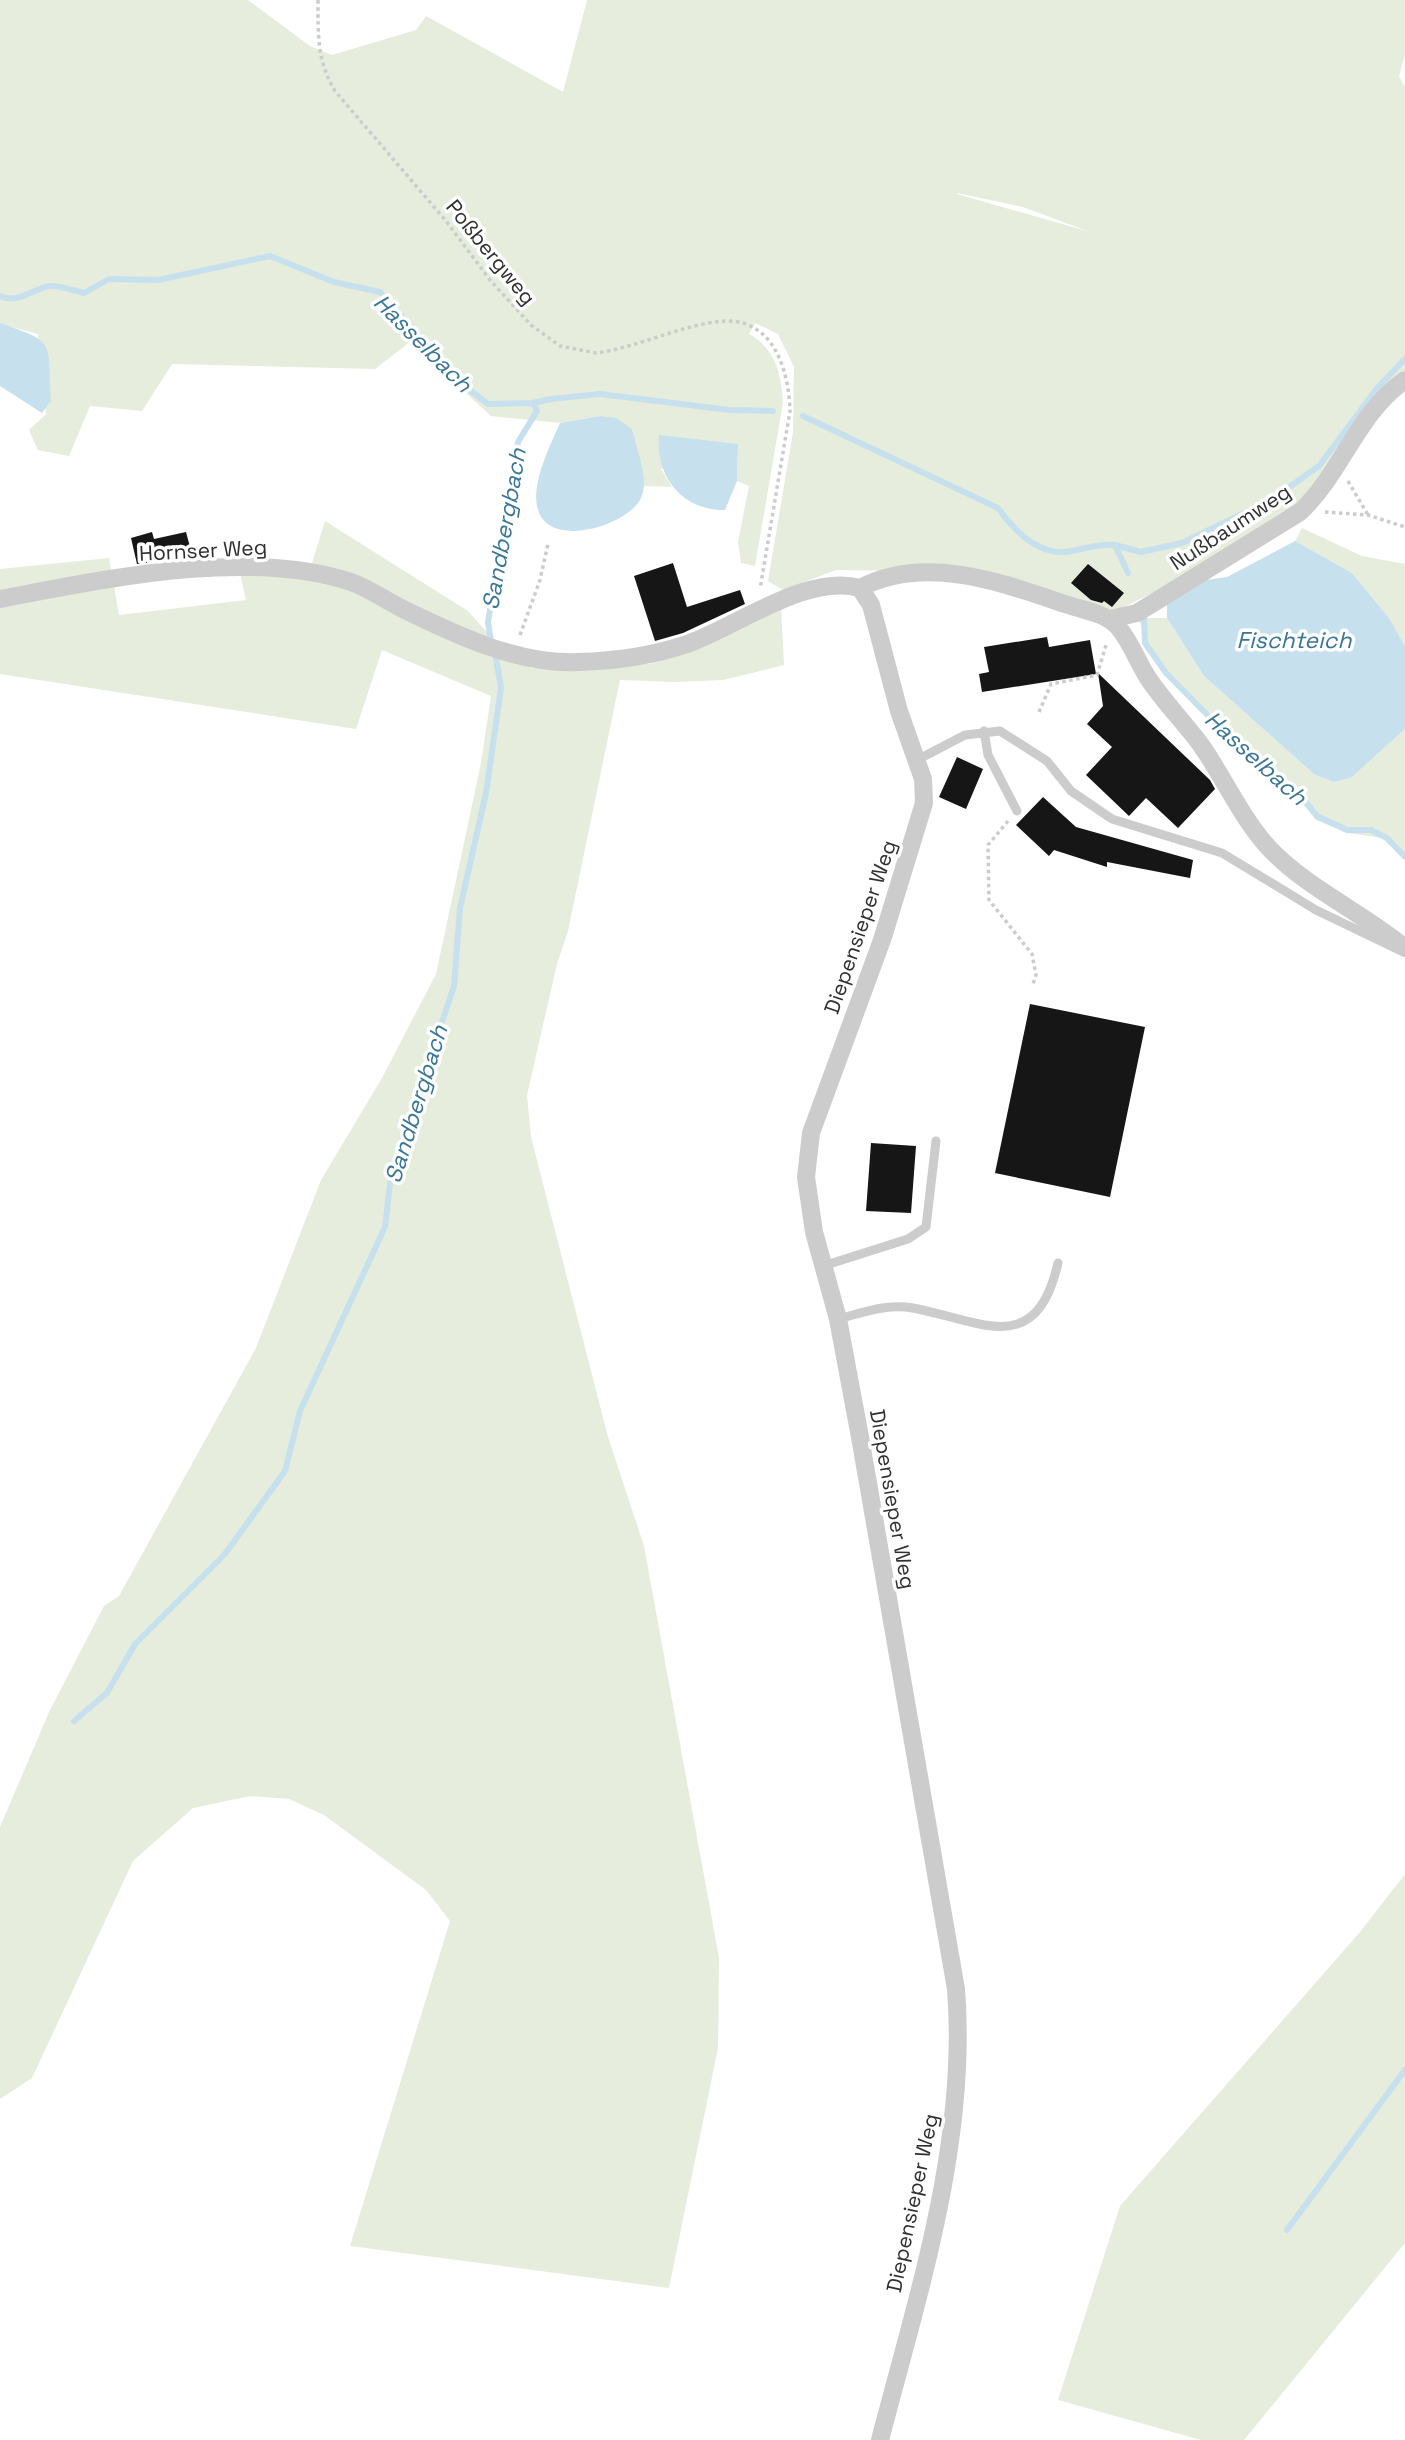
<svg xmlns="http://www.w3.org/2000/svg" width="1405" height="2440" viewBox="0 0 1405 2440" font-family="'Space Grotesk',sans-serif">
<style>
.green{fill:#e6eddc;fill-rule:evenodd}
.water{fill:#c7e0ee}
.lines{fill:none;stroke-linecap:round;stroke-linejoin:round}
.stream{stroke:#c7e0ee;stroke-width:6}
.building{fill:#161616}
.path{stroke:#ccc;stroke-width:3.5;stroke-dasharray:3.5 3.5;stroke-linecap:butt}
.lane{stroke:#ccc;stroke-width:9}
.street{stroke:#ccc;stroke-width:18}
.labels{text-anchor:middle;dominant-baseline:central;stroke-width:7;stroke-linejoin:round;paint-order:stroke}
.street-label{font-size:21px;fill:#2f2f2f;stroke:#fff}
.water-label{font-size:23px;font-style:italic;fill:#387597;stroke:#fff}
</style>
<rect width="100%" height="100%" fill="#fff"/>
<path class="green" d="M 0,0 L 248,0 L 310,46 L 332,55 L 416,30 L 426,16 L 563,92 L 587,0 L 1405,0 L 1405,55 L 1399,76 L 1405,87 L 1405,373 L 1302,502 L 1198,570 L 1110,614 L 982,572 L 836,570 L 783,590 L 768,581 L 793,432 L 794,367 L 778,334 L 755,323 L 749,334 C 776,350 781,373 783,403 L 755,566 L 741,563 L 738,542 L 749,486 L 737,481 L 738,444 L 661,469 L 672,487 L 644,486 L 632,429 L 600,416 L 560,423 L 491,416 L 410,342 L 375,369 L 172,364 L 142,411 L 90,406 L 69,456 L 38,450 L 29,430 L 46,414 L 38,334 L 0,324 ZM 957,193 L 1023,207 L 1090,232 L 957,194 Z
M 325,521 L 468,611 L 510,658 L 533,668 L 650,664 L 700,647 L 781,606 L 784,665 L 723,680 L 674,682 L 620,680 L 568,931 L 557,964 L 527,1095 L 531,1137 L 608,1437 L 644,1546 L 719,1958 L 718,2048 L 669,2288 L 350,2246 L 450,1921 L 426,1890 L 324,1815 L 289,1799 L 250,1796 L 193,1808 L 133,1861 L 32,2078 L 0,2099 L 0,1827 L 49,1712 L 104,1606 L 119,1596 L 256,1348 L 321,1180 L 382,1078 L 436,974 L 481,763 L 491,696 L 382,650 L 356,729 L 0,674 L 0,569 L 109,558 L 119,615 L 246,600 L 240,573 L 308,576 Z
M 1302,528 L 1362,556 L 1405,564 L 1405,646 L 1389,618 L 1352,573 L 1295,541 Z
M 1139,618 L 1167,618 L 1204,676 L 1315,775 L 1334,782 L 1351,778 L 1405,729 L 1405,860 L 1382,838 L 1347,833 L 1316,820 L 1298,798 L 1164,674 L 1144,636 Z
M 1405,1874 L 1405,2243 L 1244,2440 L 1201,2440 L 1058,2400 L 1120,2206 L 1360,1932 Z"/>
<path class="water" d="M 0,323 C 59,343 47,342 51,401 L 42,413 L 0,386 Z
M 600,416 L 616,418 L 632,429 C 636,448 650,480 641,498 C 629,525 550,550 538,510 C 530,485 550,446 560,423 Z
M 659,435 L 738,444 L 737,481 L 725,510 C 682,511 655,476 659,435 Z
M 1295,541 L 1352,573 L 1389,618 L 1405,646 L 1405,729 L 1351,778 L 1334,782 L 1315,775 L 1204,676 L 1167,618 L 1167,604 L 1206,580 L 1227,577 Z"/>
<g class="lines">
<path class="stream" d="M 0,296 C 17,305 34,288 50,286 C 60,285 75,291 84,293 L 109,279 L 158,280 L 270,256 L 334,282 L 380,292 L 463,385 L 488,404 L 533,403 L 551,399 L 600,394 L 729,410 L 773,411
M 803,416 L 998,508 C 1013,529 1036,554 1065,552 C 1082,550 1098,543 1115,545 L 1128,573
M 1115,545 L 1141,552 L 1182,543 L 1271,500 L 1319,466 L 1378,387 L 1405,359
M 1144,618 L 1145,643 L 1166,673 L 1238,746 L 1301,796 L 1317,816 L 1347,830 L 1371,830 L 1387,838 L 1405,857
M 491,642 L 488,622 L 518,442 L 537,411 L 533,403
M 74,1721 L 107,1693 L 135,1644 L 225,1554 L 285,1471 L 300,1411 L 385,1227 L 391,1175 L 454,986 L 460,908 L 486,793 L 501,688 L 495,652
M 1287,2230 L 1405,2070"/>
</g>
<path class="building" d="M 152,532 L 154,539 L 186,532 L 193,558 L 137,564 L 131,538 Z
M 673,563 L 687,607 L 740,590 L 745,604 L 683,633 L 655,641 L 634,576 Z
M 1088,564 L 1124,593 L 1112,607 L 1104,601 L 1102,603 L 1091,600 L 1071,583 Z
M 1047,637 L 1049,647 L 1090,640 L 1096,674 L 982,692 L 979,674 L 989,672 L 984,647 Z
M 1098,673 L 1210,780 L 1215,789 L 1178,828 L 1146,798 L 1129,816 L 1086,775 L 1112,747 L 1087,724 L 1103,706 Z
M 957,757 L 983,769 L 966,809 L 939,797 Z
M 1043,797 L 1076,827 L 1193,860 L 1190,878 L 1107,862 L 1107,867 L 1054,850 L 1049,856 L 1016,825 Z
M 1030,1004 L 1145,1027 L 1110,1197 L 995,1173 Z
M 871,1143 L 916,1146 L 911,1213 L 866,1211 Z"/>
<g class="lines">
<path class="path" d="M 318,0 C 318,35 317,61 335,91 L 446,221 L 490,280 L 531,325 L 560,346 L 596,353 C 637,348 688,322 726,321 C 775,320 789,373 790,411 L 760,589
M 1348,481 L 1368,515
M 1325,512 L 1368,515 L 1405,527
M 520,635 L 540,580 L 548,544
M 1039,712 L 1051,684 L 1097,675 L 1107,642
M 1008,821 L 988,845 L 989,900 L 1032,954 L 1036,975 L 1033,984"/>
<path class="lane" d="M 984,731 L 988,755 L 1017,811
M 917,760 L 965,735 L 1000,731 L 1047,761 L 1071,791 L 1112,819 L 1222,853 L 1316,910 L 1399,950
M 823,1266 L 908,1239 L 926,1227 L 936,1141
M 838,1319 C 862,1313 888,1303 913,1308 C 982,1321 1036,1359 1058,1263"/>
<path class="street" d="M 860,588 L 871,605 L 899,711 L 923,779 L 924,803 L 882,940 L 811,1133 L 806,1177 L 814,1232 L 838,1319 L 860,1437 L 956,1989 C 968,2142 918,2294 880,2440
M 0,599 C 106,579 247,548 351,582 C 369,588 386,601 403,609 C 456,635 519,665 578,662 C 615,661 652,656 687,644 C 738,626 807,573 860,588 C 925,554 1000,582 1065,604 C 1083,610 1106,613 1118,627 C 1131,642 1137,661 1148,678 C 1164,702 1184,722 1201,745 C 1224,778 1241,817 1268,847 C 1306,888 1362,912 1405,948
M 1110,619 L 1137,613 L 1300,512 C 1342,473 1357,413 1405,380"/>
</g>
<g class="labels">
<g class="street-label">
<text transform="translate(491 252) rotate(51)">Poßbergweg</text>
<text transform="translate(1230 527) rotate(-33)">Nußbaumweg</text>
<text transform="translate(203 550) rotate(-3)">Hornser Weg</text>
<text transform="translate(860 927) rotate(-71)">Diepensieper Weg</text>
<text transform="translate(893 1499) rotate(80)">Diepensieper Weg</text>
<text transform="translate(912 2203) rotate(-78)">Diepensieper Weg</text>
</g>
<g class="water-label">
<text transform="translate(423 343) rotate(45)">Hasselbach</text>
<text transform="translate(504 529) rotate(-80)">Sandbergbach</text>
<text x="1294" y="640">Fischteich</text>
<text transform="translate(1256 758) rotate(42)">Hasselbach</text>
<text transform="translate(416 1104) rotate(-73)">Sandbergbach</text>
</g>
</g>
</svg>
